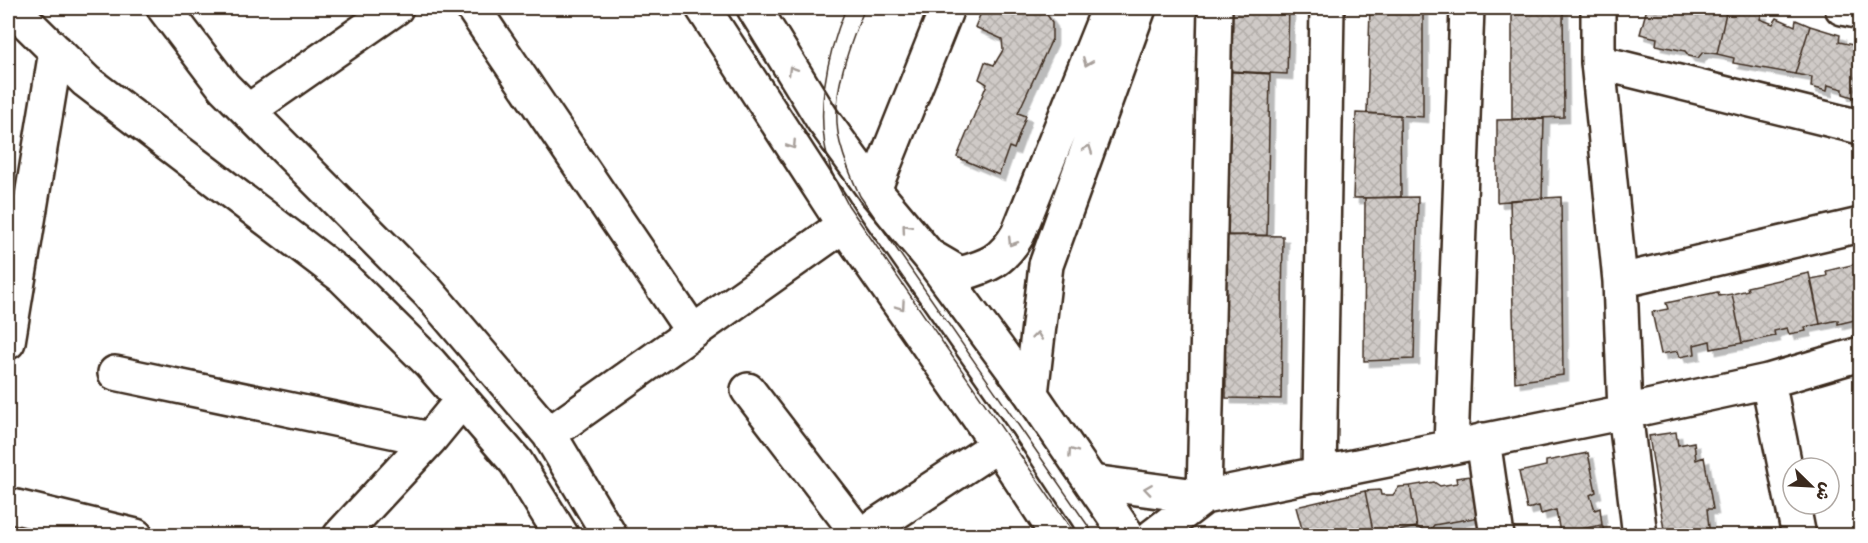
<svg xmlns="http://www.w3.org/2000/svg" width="1868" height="543" viewBox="0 0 1868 543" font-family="Kalam,'Playpen Sans Arabic',sans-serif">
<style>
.building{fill:url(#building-cross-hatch);stroke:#3b2a1e;stroke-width:1.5;filter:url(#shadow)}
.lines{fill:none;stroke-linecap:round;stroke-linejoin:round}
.street-casing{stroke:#3b2a1e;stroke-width:38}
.secondary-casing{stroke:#3b2a1e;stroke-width:38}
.street{stroke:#fff;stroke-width:33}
.secondary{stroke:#fff;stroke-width:33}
.tram{stroke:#3b2a1e;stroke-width:1.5}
.oneway{stroke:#a79f9a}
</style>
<defs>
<pattern id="building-cross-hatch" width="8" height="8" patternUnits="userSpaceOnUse" patternTransform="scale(1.5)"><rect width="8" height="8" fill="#cfcac7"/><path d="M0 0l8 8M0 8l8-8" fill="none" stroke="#b3aeaa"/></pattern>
<filter id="shadow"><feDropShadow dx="5.5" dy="5.5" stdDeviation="0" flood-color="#0004"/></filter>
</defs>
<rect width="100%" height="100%" fill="#fff"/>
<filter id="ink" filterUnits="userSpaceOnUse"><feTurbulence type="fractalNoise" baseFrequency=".0167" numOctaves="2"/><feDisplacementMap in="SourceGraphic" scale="12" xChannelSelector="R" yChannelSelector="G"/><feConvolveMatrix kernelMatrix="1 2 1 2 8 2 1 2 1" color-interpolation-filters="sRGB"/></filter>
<g filter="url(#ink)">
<path class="building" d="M 983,8 L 1039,8 L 1043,9 L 1052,22 L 1052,39 L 1018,113 L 1026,116 L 1014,149 L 1009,147 L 999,175 L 957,157 L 987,84 L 979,79 L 985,62 L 994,65 L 1003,50 L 1002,39 L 975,27 Z
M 1229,8 L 1289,8 L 1287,74 L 1229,71 Z
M 1370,8 L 1423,8 L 1423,117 L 1367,113 Z
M 1512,8 L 1563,8 L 1564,117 L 1512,119 Z
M 1647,8 L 1727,8 L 1717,54 L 1703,52 L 1698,58 L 1689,56 L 1685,51 L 1656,45 L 1657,38 L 1640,34 Z
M 1727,8 L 1762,13 L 1760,19 L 1773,24 L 1777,18 L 1795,26 L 1796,20 L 1810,26 L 1795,74 L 1733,63 L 1734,58 L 1717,54 Z
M 1810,26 L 1840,35 L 1839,42 L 1853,45 L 1856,37 L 1860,38 L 1859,99 L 1843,94 L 1843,89 L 1828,85 L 1827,91 L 1811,87 L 1812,77 L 1795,74 Z
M 1217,71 L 1270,74 L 1267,235 L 1215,236 Z
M 1356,113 L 1400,115 L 1401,197 L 1353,198 Z
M 1544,119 L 1542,198 L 1497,202 L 1497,120 Z
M 1418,197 L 1414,359 L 1364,361 L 1365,198 Z
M 1561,197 L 1563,375 L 1515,382 L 1510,200 Z
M 1224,235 L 1283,236 L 1281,399 L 1226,398 Z
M 1860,263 L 1860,313 L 1854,314 L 1855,320 L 1838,324 L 1838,320 L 1820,324 L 1811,279 L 1827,276 L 1826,271 Z
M 1809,273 L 1820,324 L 1805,327 L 1806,331 L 1789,334 L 1787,328 L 1774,331 L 1775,336 L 1742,343 L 1732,294 L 1748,290 L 1747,287 Z
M 1718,292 L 1719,296 L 1732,294 L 1742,343 L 1711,349 L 1710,341 L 1694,345 L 1695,354 L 1680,357 L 1678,351 L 1661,354 L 1652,312 L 1668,309 L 1666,303 Z
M 1676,432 L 1678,445 L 1694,442 L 1696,460 L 1704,457 L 1713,509 L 1707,509 L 1710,536 L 1665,536 L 1649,436 Z
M 1588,453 L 1596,492 L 1590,495 L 1595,510 L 1600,508 L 1602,525 L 1560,533 L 1556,510 L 1541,514 L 1539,506 L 1527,509 L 1519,472 L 1546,466 L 1546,461 Z
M 1471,476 L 1480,517 L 1434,525 L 1428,533 L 1417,527 L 1410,486 L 1434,482 L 1440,486 L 1457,483 L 1456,478 Z
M 1410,486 L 1417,527 L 1374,536 L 1365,491 L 1380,490 L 1381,495 L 1393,495 L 1399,487 Z
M 1365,491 L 1374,536 L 1304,536 L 1296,507 Z
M 1602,525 L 1606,536 L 1560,536 L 1560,533 Z"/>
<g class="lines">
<g class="street-casing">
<path id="street" d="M 12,8 L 86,81 L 343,277 L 430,363 L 516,462 L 562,536
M 164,8 L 224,87 L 428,292 L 549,434 L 610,536
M 473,8 L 693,332
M 1598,8 L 1598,62 L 1620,281 L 1625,412 L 1640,536
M 1842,8 L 1860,12
M 1598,62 L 1860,127
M 248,111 L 396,8
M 874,190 L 947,8
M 1620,281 L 1860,225
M 8,342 L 56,51
M 115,373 L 430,439
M 1768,381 L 1799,536
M 748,390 L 860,536
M 549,434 L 844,225
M 1483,440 L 1497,536
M 1451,446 L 1467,8
M 1319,475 L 1327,8
M 1092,482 L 1204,497 L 1625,412 L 1768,381 L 1860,354
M 1204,497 L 1215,8
M 8,505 L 136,536
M 340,536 L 430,439 L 462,400
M 860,536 L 998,445
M 1153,536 L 1204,497"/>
</g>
<g class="secondary-casing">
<path id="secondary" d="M 703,8 L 844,225 L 998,445 L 1058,536
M 754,8 L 823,120 L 874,190 L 929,256 L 1031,394 L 1128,536
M 931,257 L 960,274 C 989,266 1002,261 1018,234 L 1109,8
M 1031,394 L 1046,265 L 1139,8"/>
</g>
<use href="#street" class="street"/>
<use href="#secondary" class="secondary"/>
<path class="tram" d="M 846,8 C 826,57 814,115 830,167 C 834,180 842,193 848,205 L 1076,536
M 865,8 C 848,48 829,99 840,143 C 845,162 852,179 860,196 L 1095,536"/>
</g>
<defs><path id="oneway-chevron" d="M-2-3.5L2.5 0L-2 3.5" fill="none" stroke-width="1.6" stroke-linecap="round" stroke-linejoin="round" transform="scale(1.5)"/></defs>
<g class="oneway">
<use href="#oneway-chevron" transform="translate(1087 62) rotate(112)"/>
<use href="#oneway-chevron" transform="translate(792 70) rotate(-121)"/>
<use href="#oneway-chevron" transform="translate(792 145) rotate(57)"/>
<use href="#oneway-chevron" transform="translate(1088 149) rotate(-70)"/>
<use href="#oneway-chevron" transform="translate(906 228) rotate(-130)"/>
<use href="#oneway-chevron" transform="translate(1012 242) rotate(122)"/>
<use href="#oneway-chevron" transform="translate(901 306) rotate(55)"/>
<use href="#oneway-chevron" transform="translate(1037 336) rotate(-84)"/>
<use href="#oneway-chevron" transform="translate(1072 452) rotate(-125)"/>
<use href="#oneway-chevron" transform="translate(1148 489) rotate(-172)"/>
</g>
</g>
<rect width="1868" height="543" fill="none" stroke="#fff" stroke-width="30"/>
<rect x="15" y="15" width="1838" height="513" fill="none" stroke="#3b2a1e" stroke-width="2" filter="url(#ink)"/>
<g transform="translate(1811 486) rotate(114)"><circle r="28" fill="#ffffff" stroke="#b1aaa5" stroke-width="1.5"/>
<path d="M0-4.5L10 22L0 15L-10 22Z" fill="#3b2a1e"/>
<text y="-9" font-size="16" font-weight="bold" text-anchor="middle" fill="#3b2a1e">ش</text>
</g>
</svg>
